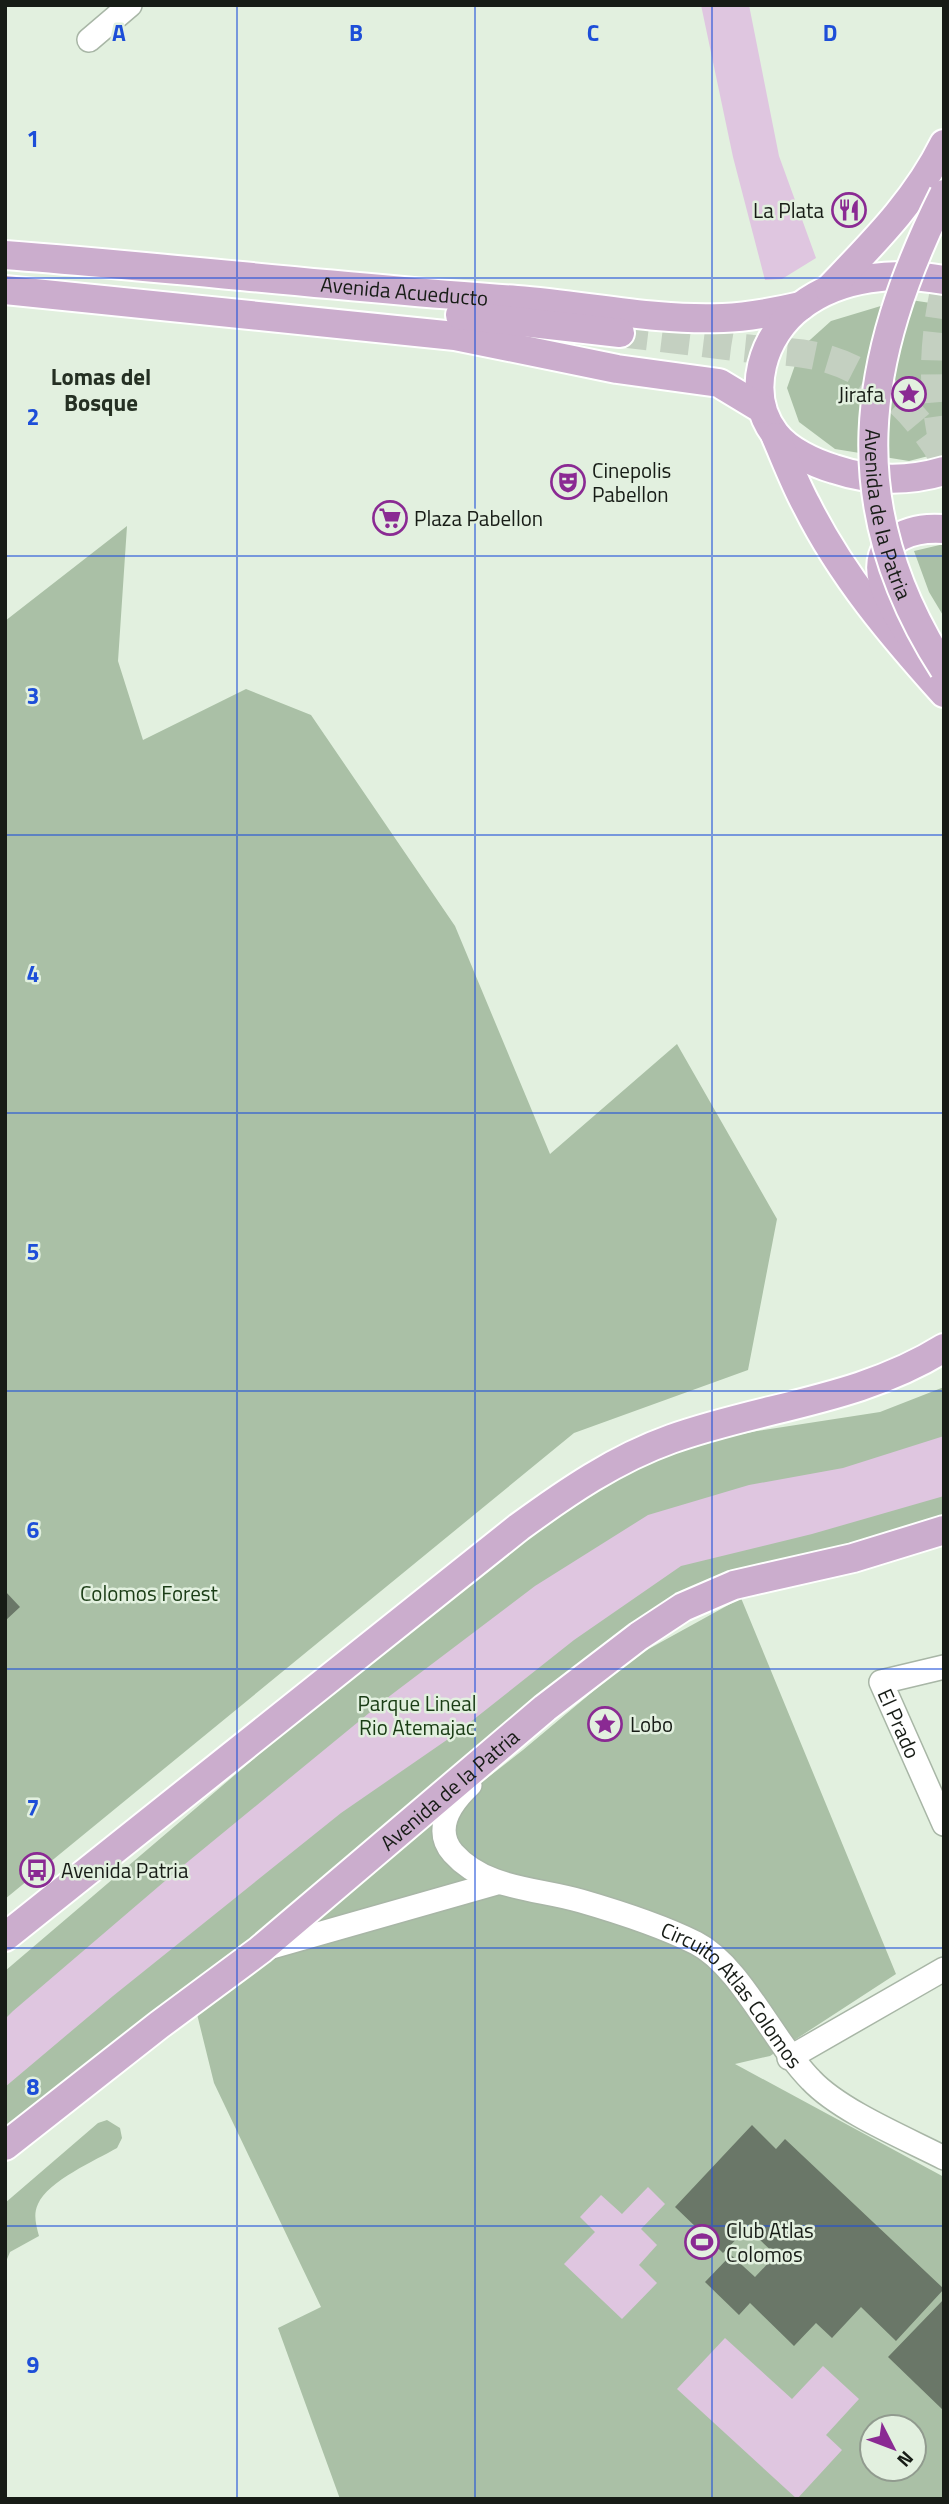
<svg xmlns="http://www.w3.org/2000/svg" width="949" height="2504" viewBox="0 0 949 2504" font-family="'Titillium Web',sans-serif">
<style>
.green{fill:#aac0a6;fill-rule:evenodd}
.water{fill:#dfc6e0}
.building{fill:#6a7768}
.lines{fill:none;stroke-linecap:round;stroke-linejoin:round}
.major-tunnel{stroke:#c4d0c1;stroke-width:28;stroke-dasharray:28 14;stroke-linecap:butt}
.minor-casing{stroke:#a8b6a6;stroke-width:26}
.major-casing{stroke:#fff;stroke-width:32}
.minor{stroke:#fff;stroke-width:23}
.major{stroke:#cbadcd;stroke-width:28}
.major-bridge-casing{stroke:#fff;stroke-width:32;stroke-linecap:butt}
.major-bridge{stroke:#cbadcd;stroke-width:28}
.grid{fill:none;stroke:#1d4ed8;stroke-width:2;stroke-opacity:0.55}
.labels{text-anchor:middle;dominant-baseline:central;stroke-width:5;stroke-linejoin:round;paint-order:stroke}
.poi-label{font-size:21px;fill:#171c16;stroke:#e2f0df;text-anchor:start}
.street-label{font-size:21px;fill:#171c16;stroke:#e2f0df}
.park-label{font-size:21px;fill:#1a3c15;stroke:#e2f0df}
.neighbourhood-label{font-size:23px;font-weight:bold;fill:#253023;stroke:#e2f0df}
.grid-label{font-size:23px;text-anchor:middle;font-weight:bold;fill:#1d4ed8;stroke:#e2f0df;stroke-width:5;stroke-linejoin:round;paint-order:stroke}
</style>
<rect width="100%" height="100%" fill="#e2f0df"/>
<path class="green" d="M 904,299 L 944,305 L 944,452 L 909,461 L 835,449 L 799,422 L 787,388 L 801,348 L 831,321 Z
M 127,526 L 118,661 L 143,740 L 246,689 L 311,715 L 455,926 L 550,1154 L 677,1044 L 777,1219 L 748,1370 L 574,1433 L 5,1899 L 5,621 Z
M 944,544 L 944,617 L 929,592 L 914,551 Z
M 944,1387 L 944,1524 L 711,1585 L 5,2141 L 5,1971 L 447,1594 L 585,1494 L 683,1446 L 757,1431 L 880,1412 Z
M 741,1598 L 896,1974 L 770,2056 L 735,2064 L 944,2177 L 944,2499 L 340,2499 L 278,2328 L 321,2307 L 214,2083 L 195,2006 L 523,1750 L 634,1657 ZM 872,2427 L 914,2427 L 914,2469 L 872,2469 Z
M 107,2120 L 120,2128 L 122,2138 L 117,2148 C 96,2160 48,2181 38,2204 C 33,2214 36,2225 39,2236 L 10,2252 L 5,2264 L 5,2203 L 98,2123 Z"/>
<path class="water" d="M 701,5 L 749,5 L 779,156 L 816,258 L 782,279 L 765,280 L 733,157 Z
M 944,1436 L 944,1496 L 812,1534 L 681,1566 L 574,1640 L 454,1735 L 341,1813 L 113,1996 L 5,2087 L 5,2019 L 13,2011 L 179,1869 L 391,1695 L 535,1586 L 648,1515 L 749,1485 L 843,1468 Z
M 648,2187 L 665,2204 L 641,2229 L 657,2245 L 639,2265 L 657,2283 L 622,2319 L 564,2264 L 595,2232 L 580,2217 L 601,2195 L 622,2214 Z
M 725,2338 L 792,2399 L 823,2366 L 859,2399 L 826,2435 L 842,2450 L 797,2499 L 677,2389 Z"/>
<path class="building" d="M 5,1591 L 20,1607 L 5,1621 Z
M 752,2125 L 776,2149 L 785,2139 L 944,2289 L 896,2341 L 861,2307 L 832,2338 L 816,2323 L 794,2346 L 750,2303 L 739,2315 L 705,2282 L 731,2255 L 755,2277 L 776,2255 L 747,2228 L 723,2253 L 675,2207 Z
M 944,2299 L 944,2411 L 888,2357 Z"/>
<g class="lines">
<path class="major-tunnel" d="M 944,291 C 933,342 931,396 944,447
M 620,333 C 661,338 702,343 743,348 C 771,351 801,351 828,359 C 878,374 918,415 944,459"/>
<g class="minor-casing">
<g id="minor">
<path d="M 89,40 L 130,5"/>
<path id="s1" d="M 944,1667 L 881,1682 L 944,1824"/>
<path id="s2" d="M 470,1785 C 452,1802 432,1829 453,1853 C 486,1890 537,1888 581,1901 C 619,1912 660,1925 696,1943 C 741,1966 773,2042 811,2080 C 840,2111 905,2138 944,2158"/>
<path d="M 265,1949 L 497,1883"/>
<path d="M 789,2058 L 944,1969"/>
</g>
</g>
<g class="major-casing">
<g id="major">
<path id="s3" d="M 5,255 C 176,268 346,288 517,300 C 585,305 654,321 723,318 C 749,317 775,312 801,306"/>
<path d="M 944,280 C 896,271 840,276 801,306 C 763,334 744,393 775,434 C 788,451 814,463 834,469 C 870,481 907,482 944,471"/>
<path d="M 829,289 C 872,244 916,201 944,144"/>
<path d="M 5,290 L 455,336 L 617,369 L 719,383 L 762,409"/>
<path d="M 460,315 L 620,333"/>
<path d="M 776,437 C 786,460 795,484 807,506 C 842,576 892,635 944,693"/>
<path d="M 908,632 C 891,605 861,557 901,536 C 915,529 928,528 944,529"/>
<path d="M 5,1937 L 519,1527 C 567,1492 615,1459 671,1439 C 763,1406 859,1401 944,1348"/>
<path id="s4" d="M 5,2146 L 159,2025 L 260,1950 L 545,1708 L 639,1636 L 683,1607 L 734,1585 L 853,1558 L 944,1530"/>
</g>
</g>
<use href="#minor" class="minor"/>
<use href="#major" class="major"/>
<g class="major-bridge-casing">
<g id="major-bridge">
<path id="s5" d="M 944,194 C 861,360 839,506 944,669"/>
</g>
</g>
<use href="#major-bridge" class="major-bridge"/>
</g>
<path class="grid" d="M 237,5 L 237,2499M 475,5 L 475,2499M 712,5 L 712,2499M 5,278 L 944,278M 5,556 L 944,556M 5,835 L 944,835M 5,1113 L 944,1113M 5,1391 L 944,1391M 5,1669 L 944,1669M 5,1948 L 944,1948M 5,2226 L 944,2226"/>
<defs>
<g id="restaurant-ring" transform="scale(1.75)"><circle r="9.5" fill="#e2f0df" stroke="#8a2a93" stroke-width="1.5"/><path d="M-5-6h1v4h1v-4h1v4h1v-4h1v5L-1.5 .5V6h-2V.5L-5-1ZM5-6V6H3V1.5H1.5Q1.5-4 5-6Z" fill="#8a2a93"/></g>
<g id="sight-ring" transform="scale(1.75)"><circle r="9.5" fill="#e2f0df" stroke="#8a2a93" stroke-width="1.5"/><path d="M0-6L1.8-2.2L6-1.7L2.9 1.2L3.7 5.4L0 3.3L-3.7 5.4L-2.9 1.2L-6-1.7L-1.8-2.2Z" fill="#8a2a93"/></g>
<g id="theatre-ring" transform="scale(1.75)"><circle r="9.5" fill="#e2f0df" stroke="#8a2a93" stroke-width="1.5"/><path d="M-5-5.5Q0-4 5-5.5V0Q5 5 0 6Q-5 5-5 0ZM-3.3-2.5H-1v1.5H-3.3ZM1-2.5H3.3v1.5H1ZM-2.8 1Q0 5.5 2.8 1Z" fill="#8a2a93"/></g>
<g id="supermarket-ring" transform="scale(1.75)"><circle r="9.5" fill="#e2f0df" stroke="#8a2a93" stroke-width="1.5"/><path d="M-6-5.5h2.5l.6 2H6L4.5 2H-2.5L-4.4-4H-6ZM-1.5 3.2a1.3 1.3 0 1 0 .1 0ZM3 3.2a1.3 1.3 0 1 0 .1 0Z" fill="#8a2a93"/></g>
<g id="bus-ring" transform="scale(1.75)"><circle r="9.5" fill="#e2f0df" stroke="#8a2a93" stroke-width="1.5"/><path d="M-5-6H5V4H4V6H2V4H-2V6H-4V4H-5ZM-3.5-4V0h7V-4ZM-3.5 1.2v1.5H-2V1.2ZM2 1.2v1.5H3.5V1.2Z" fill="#8a2a93"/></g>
<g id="stadium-ring" transform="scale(1.75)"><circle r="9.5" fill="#e2f0df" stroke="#8a2a93" stroke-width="1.5"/><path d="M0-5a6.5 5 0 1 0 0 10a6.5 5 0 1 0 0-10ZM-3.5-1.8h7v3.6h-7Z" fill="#8a2a93"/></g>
</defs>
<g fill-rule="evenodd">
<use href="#restaurant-ring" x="849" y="210"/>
<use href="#sight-ring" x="909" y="394"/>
<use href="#theatre-ring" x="568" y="482"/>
<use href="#supermarket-ring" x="390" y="518"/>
<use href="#sight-ring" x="605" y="1724"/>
<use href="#bus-ring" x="37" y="1870"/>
<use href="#stadium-ring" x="702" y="2242"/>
</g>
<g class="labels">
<g class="poi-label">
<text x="824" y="210" text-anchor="end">La Plata</text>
<text x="884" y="394" text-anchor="end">Jirafa</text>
<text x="592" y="470">Cinepolis<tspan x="592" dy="24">Pabellon</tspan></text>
<text x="414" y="518">Plaza Pabellon</text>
<text x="630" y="1724">Lobo</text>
<text x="61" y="1870">Avenida Patria</text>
<text x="726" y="2230">Club Atlas<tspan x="726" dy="24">Colomos</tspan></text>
</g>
<g class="street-label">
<text stroke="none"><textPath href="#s3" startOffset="401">Avenida Acueducto</textPath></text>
<text stroke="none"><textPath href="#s5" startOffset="334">Avenida de la Patria</textPath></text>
<text stroke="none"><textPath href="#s1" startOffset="110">El Prado</textPath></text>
<text stroke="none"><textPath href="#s4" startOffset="570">Avenida de la Patria</textPath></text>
<text stroke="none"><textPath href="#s2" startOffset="402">Circuito Atlas Colomos</textPath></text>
</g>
<g class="park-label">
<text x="149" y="1593">Colomos Forest</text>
<text x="417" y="1703">Parque Lineal<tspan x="417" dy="24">Rio Atemajac</tspan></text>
</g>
<g class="neighbourhood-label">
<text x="101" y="376">Lomas del<tspan x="101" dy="26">Bosque</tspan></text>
</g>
</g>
<g class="grid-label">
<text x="119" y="41">A</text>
<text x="356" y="41">B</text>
<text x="593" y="41">C</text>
<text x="830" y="41">D</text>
<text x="33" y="147">1</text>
<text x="33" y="425">2</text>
<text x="33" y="704">3</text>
<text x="33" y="982">4</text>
<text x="33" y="1260">5</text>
<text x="33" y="1538">6</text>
<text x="33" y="1816">7</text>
<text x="33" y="2095">8</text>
<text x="33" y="2373">9</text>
</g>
<rect width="949" height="2504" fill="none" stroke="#171c16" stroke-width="14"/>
<g transform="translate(893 2448) rotate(132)"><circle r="33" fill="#e2f0df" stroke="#919b8f" stroke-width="2"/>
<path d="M0-5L12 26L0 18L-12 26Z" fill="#8a2a93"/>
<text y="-10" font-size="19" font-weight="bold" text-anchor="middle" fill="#171c16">N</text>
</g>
</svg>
